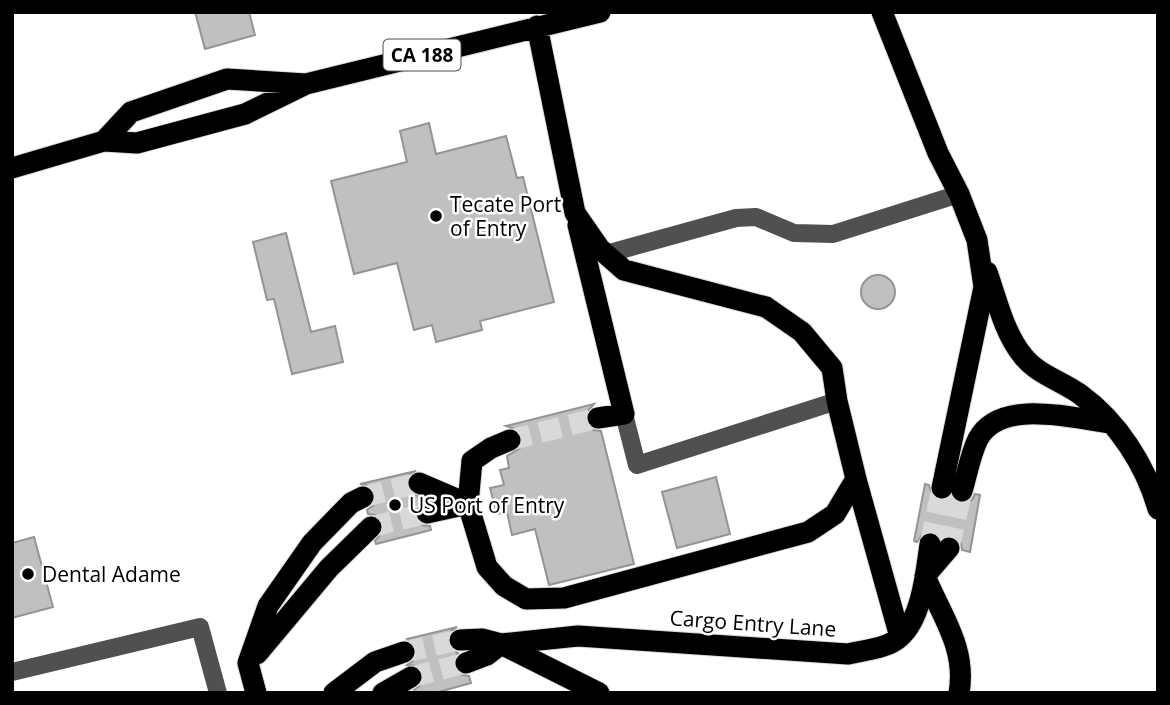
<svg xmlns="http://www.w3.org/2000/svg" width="1170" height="705" viewBox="0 0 1170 705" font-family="'Open Sans',sans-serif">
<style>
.building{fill:#c0c0c0;stroke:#949494;stroke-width:2}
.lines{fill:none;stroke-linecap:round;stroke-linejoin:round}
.highway-tunnel{stroke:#d9d9d9;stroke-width:21;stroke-dasharray:21 10;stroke-linecap:butt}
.highway-casing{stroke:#dbdbdb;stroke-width:23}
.minor{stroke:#505050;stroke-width:18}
.highway{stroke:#000;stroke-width:21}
.poi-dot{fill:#000;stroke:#fff;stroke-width:2.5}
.labels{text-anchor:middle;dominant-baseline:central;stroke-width:5;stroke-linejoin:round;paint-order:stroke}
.shield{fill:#fff;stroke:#4c4c4c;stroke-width:2}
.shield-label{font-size:19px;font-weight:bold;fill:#000}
.poi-label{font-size:21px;fill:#000;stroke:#fff;text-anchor:start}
.street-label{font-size:21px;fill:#000;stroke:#fff}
</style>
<rect width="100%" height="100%" fill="#fff"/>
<path class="building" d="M 195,12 L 249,12 L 255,35 L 205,49 Z
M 429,123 L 436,154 L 506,136 L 517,178 L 523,177 L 554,302 L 480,321 L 482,330 L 436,342 L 432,325 L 414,330 L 397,263 L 354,274 L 331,181 L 407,162 L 400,131 Z
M 286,233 L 311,332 L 335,326 L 343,362 L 292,374 L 274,299 L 267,300 L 253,242 Z
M861 292a17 17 0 1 1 34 0a17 17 0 1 1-34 0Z
M 594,404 L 586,413 L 585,421 L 593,430 L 601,431 L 634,564 L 549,585 L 535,529 L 512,535 L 507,512 L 497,514 L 490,488 L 504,485 L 500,470 L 509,468 L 507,456 L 520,448 L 523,441 L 518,430 L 506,426 Z
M 416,471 L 407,477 L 406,485 L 409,491 L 423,499 L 414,510 L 417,521 L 422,525 L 430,526 L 431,530 L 376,544 L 375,541 L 383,531 L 383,523 L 375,515 L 368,514 L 367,510 L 374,505 L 376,498 L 375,492 L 370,486 L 360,484 Z
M 716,477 L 730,534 L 677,548 L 662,492 Z
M 925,484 L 929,485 L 933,497 L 940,501 L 951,497 L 958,503 L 964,504 L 972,500 L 975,494 L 980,495 L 970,552 L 962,550 L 961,543 L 957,538 L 951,535 L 941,538 L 932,531 L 924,532 L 917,542 L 914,541 Z
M 34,537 L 53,607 L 12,618 L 12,543 Z
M 457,627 L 449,633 L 447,641 L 449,648 L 458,653 L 453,660 L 454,668 L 458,674 L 469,676 L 471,683 L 435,693 L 415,693 L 414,690 L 423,683 L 424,676 L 418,666 L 407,665 L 413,661 L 417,654 L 416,647 L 407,639 Z"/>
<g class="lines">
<path class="highway-tunnel" d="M 510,440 L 598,418
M 363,497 L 419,483
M 371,527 L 427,513
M 930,544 L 942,488
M 949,548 L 962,491
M 404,652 L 460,640
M 411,677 L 466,663"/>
<g class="highway-casing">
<path id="highway" d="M 882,12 L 938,153 L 959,194 L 977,240 L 984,287 L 942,488
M 104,141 L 131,112 L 227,79 L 306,84 L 600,12
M 12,168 L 104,141 L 137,143 L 245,114 L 304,85
M 578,225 L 624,414 L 598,418
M 987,272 C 997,300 1004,333 1023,356 C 1038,375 1062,381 1081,395 C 1118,422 1146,466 1158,509
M 510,440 L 491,448 L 472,461 L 468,504 L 487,567 L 504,586 L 526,599 L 564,598 L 808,532 L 835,514 L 856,479 L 837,401 L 832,368 L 802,332 L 766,307 L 624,270 L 600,249 L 575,213 L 537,26
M 856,479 L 900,637
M 419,483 L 468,504
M 962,491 C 967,475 970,455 978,439 C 1000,398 1073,418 1110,423
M 427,513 L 468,504
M 949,548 L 925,576 C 941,615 967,648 959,693
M 460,640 L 482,639 L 501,644 L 599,693
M 501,644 L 578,636 L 848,654 C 864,650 887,649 900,637 C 922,618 926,572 930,544
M 257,654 L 329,568 L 371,527
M 466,663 L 487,655 L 501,644
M 256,693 L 248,663 L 268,606 L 312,543 L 351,503 L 363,497
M 334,693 L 375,662 L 404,652
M 383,693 L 411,677"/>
</g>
<path class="minor" d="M 606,254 L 736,218 L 756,217 L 794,233 L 833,234 L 959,194
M 624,414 L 637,465 L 837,401
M 12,672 L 200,627 L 218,693"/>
<use href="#highway" class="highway"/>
</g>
<g class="poi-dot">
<circle cx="436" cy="216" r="7"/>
<circle cx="395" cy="505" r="7"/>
<circle cx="28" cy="574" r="7"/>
</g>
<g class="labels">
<rect class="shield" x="383.5" y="39.5" width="77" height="31" rx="5"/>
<g class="shield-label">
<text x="422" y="55">CA 188</text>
</g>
<g class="poi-label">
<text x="450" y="204">Tecate Port<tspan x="450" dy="24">of Entry</tspan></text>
<text x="409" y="505">US Port of Entry</text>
<text x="42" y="574">Dental Adame</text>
</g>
<g class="street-label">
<text transform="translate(753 623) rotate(4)">Cargo Entry Lane</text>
</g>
</g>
<rect width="1170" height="705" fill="none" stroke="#000000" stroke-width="28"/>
</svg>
